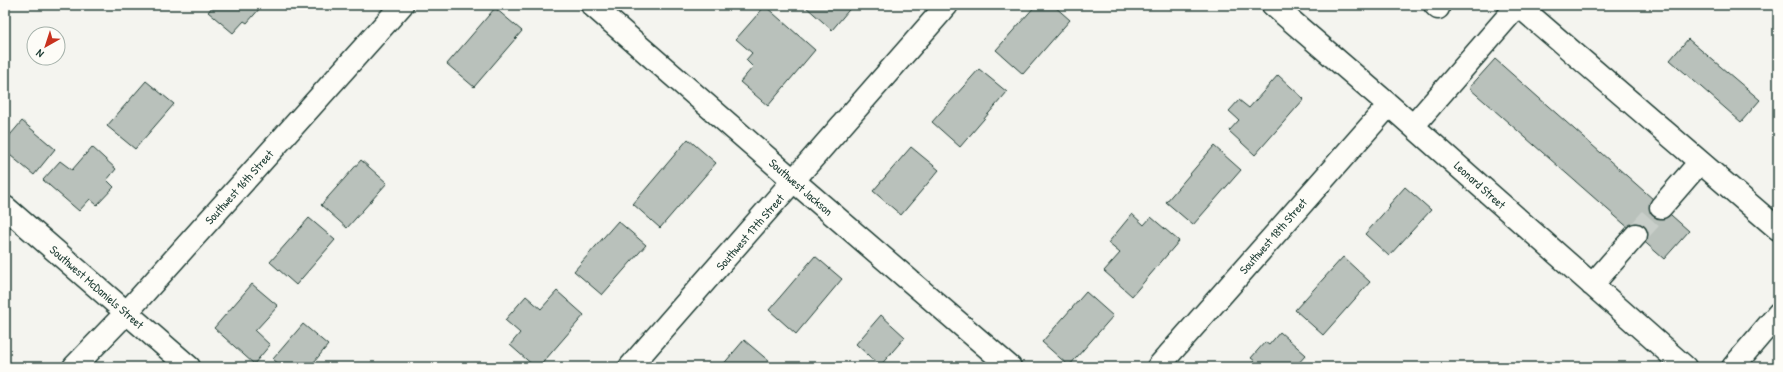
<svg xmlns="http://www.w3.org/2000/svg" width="1783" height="372" viewBox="0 0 1783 372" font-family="'Patrick Hand',sans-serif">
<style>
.building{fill:#b9c1bb;stroke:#1f3d34}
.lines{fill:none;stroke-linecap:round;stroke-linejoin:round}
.minor-tunnel{stroke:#c9cfca;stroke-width:22;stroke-dasharray:22 11;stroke-linecap:butt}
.minor-casing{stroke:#1f3d34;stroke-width:25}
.minor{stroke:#fdfcf7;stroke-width:22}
.labels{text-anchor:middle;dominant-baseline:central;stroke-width:3;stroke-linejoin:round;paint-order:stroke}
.street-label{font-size:12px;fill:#1f3d34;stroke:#fdfcf7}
</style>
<rect width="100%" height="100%" fill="#f4f4ef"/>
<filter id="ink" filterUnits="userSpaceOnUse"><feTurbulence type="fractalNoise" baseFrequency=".025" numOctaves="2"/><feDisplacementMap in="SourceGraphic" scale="8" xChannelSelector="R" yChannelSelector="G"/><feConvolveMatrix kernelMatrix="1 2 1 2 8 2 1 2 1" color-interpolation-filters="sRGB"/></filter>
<g filter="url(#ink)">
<path class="building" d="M 214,5 L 260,5 L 261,7 L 247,23 L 244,21 L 233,33 L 208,12 Z
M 806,5 L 853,5 L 832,30 L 805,6 Z
M 1036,5 L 1053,5 L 1070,20 L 1023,74 L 996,50 Z
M 765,6 L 815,50 L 768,106 L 740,82 L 753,67 L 746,60 L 752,53 L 736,39 Z
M 495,8 L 522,31 L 474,87 L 447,64 Z
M 1688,39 L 1760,100 L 1741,122 L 1670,60 Z
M 1495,59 L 1689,231 L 1664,259 L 1469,88 Z
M 979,69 L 1007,92 L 960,147 L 932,122 Z
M 1278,75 L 1304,99 L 1255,155 L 1229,131 L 1239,120 L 1229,111 L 1239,100 L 1249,108 Z
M 146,81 L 174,104 L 135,149 L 107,126 Z
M 22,121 L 55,149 L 34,175 L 5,151 L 5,141 Z
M 688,139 L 716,163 L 660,228 L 633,204 Z
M 1214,146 L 1241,170 L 1193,225 L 1166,202 Z
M 92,147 L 116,169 L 107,180 L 114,187 L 97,205 L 90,199 L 79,211 L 43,180 L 60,161 L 72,170 Z
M 911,147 L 939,170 L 901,215 L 873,191 Z
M 361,160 L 387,183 L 347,228 L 321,205 Z
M 1405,187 L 1431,210 L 1389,256 L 1365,234 L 1390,206 L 1389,205 Z
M 1132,214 L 1144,225 L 1151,217 L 1179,241 L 1132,296 L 1104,271 L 1120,253 L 1108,243 Z
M 309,218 L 335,240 L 296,285 L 270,262 Z
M 618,221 L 646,245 L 602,295 L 574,271 Z
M 815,256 L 842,279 L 796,334 L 769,310 Z
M 1343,257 L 1370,282 L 1323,335 L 1295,310 Z
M 252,284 L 278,306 L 255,331 L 270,345 L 254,364 L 214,328 Z
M 557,291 L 584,315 L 539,367 L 535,367 L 510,345 L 520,333 L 505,320 L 526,296 L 541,309 Z
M 1086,292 L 1113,316 L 1069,366 L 1042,342 Z
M 881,315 L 905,337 L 880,366 L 856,344 Z
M 303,324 L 328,345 L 310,367 L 282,367 L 273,359 Z
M 1280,332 L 1306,355 L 1295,367 L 1249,367 L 1255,361 L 1251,358 L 1265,342 L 1269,345 Z
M 744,340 L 770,362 L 766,367 L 721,367 Z"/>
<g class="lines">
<path class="minor-tunnel" d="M 1636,235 L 1661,207"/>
<g class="minor-casing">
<path id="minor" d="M 592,5 L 794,181 L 1010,367
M 1273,5 L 1389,105 L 1685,367
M 1435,5 L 1438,8
M 1413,126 L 1518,5 L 1778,229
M 5,207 L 189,367
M 1661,207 L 1700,162
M 1592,285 L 1636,235
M 74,367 L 127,312 L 402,5
M 630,367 L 947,5
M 1158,367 L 1389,105
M 1733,367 L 1778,314"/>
</g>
<use href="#minor" class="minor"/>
</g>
</g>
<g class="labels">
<g class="street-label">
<text transform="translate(1480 185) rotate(42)">Leonard Street</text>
<text transform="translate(239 187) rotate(-48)">Southwest 16th Street</text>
<text transform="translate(801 187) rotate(41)">Southwest Jackson</text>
<text transform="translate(750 232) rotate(-49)">Southwest 17th Street</text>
<text transform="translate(1273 236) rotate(-49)">Southwest 18th Street</text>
<text transform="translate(97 287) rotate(41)">Southwest McDaniels Street</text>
</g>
</g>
<rect width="1783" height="372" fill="none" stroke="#fdfcf7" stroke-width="20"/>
<rect x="10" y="10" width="1763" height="352" fill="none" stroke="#1f3d34" stroke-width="1.5" filter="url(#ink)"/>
<g transform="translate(46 46) rotate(219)"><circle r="19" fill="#fdfcf7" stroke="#a4b0a9"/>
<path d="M0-3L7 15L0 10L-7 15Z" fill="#c8321e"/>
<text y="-6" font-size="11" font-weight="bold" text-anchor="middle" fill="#1f3d34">N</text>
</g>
</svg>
